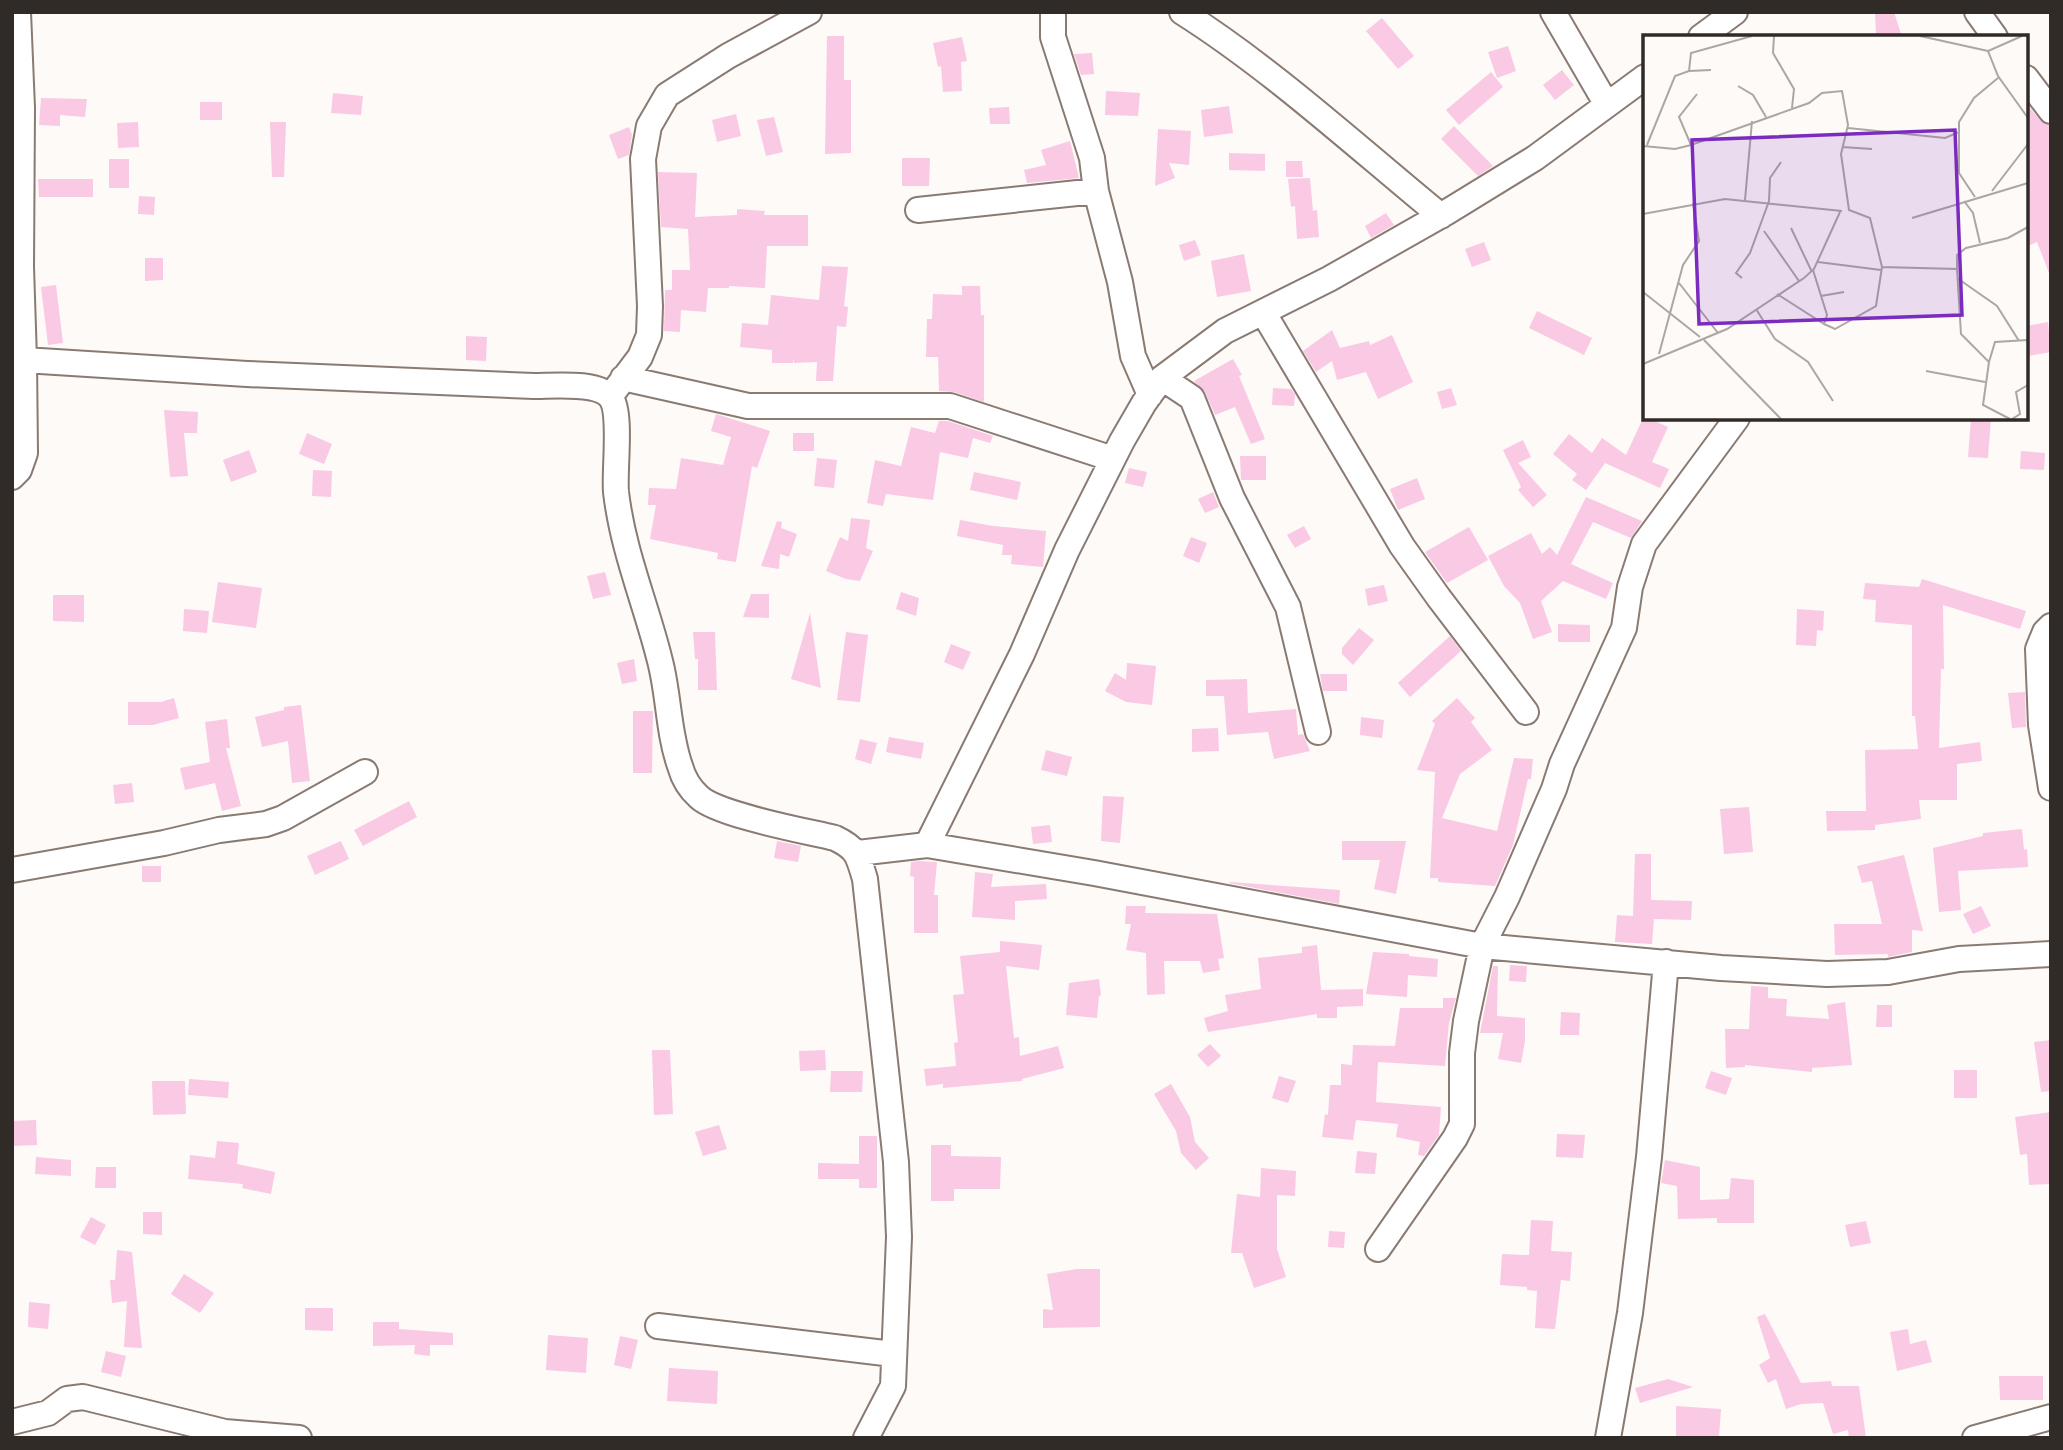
<svg xmlns="http://www.w3.org/2000/svg" width="2063" height="1450" viewBox="0 0 2063 1450" font-family="Spectral,serif">
<style>
.building{fill:#fac9e4}
.lines{fill:none;stroke-linecap:round;stroke-linejoin:round}
.street-casing{stroke:#897a72;stroke-width:28}
.street{stroke:#fff;stroke-width:24}
.inset-road{fill:none;stroke:#aca7a5;stroke-width:2}
.view{fill:#7b2cbf;fill-opacity:0.15;stroke:#7b2cbf;stroke-width:3.5}
.inset-edge{fill:none;stroke:#312b28;stroke-width:3.5}
</style>
<rect width="100%" height="100%" fill="#fefaf8"/>
<path class="building" d="M 1875,12 L 1894,12 L 1902,37 L 1876,37 Z
M 1382,18 L 1414,56 L 1398,69 L 1366,31 Z
M 827,36 L 844,36 L 844,80 L 851,80 L 851,153 L 825,154 Z
M 962,37 L 967,61 L 961,62 L 962,91 L 943,92 L 941,66 L 938,67 L 933,43 Z
M 1508,46 L 1516,71 L 1497,78 L 1488,52 Z
M 1092,53 L 1094,74 L 1081,75 L 1074,54 Z
M 1562,70 L 1574,85 L 1555,100 L 1543,85 Z
M 1491,72 L 1503,87 L 1459,125 L 1446,110 Z
M 1106,91 L 1140,93 L 1138,116 L 1105,115 Z
M 333,93 L 363,96 L 361,115 L 331,113 Z
M 41,98 L 87,99 L 85,117 L 60,115 L 60,126 L 39,125 Z
M 200,102 L 222,102 L 222,120 L 200,120 Z
M 2026,103 L 2040,120 L 2051,126 L 2049,273 L 2037,242 L 2026,247 Z
M 1229,106 L 1233,133 L 1204,137 L 1201,110 Z
M 1009,107 L 1010,124 L 990,124 L 989,108 Z
M 736,114 L 741,136 L 717,142 L 712,120 Z
M 774,117 L 783,152 L 766,156 L 757,120 Z
M 138,122 L 139,147 L 118,148 L 117,123 Z
M 270,122 L 286,122 L 284,177 L 272,177 Z
M 1454,126 L 1493,166 L 1478,176 L 1441,139 Z
M 629,127 L 632,135 L 629,155 L 618,159 L 609,135 Z
M 1158,129 L 1191,131 L 1189,165 L 1169,163 L 1175,178 L 1155,186 Z
M 1070,141 L 1079,178 L 1027,183 L 1024,170 L 1046,165 L 1041,150 Z
M 1229,153 L 1265,154 L 1265,171 L 1229,170 Z
M 902,158 L 930,158 L 929,186 L 902,186 Z
M 109,159 L 129,159 L 129,188 L 109,188 Z
M 1286,161 L 1302,161 L 1303,177 L 1286,177 Z
M 658,172 L 697,173 L 695,217 L 737,215 L 737,209 L 765,211 L 764,215 L 808,215 L 808,246 L 767,246 L 765,288 L 729,286 L 729,288 L 708,288 L 706,312 L 681,310 L 680,332 L 664,331 L 665,290 L 672,290 L 672,270 L 690,270 L 688,229 L 661,227 Z
M 1310,178 L 1313,211 L 1317,210 L 1319,237 L 1297,239 L 1295,206 L 1291,207 L 1288,179 Z
M 38,179 L 93,179 L 93,197 L 39,197 Z
M 139,196 L 155,197 L 154,215 L 138,214 Z
M 1386,213 L 1394,225 L 1371,238 L 1365,226 Z
M 1195,240 L 1201,255 L 1184,261 L 1179,245 Z
M 1484,242 L 1491,260 L 1472,267 L 1465,249 Z
M 1244,254 L 1251,291 L 1217,297 L 1211,261 Z
M 145,258 L 163,258 L 163,280 L 145,281 Z
M 822,266 L 848,267 L 844,306 L 848,307 L 846,327 L 837,326 L 833,381 L 816,381 L 817,362 L 794,363 L 794,358 L 793,363 L 772,363 L 772,350 L 740,347 L 742,323 L 768,325 L 771,295 L 819,300 Z
M 56,285 L 63,343 L 48,345 L 41,287 Z
M 962,286 L 980,286 L 981,315 L 984,315 L 984,402 L 954,392 L 939,391 L 938,357 L 926,357 L 927,319 L 932,319 L 933,294 L 962,295 Z
M 1537,311 L 1592,338 L 1584,355 L 1529,328 Z
M 2048,322 L 2051,352 L 2028,356 L 2026,326 Z
M 1332,330 L 1340,348 L 1369,341 L 1370,345 L 1392,335 L 1413,382 L 1378,399 L 1366,372 L 1337,380 L 1332,361 L 1316,372 L 1303,351 Z
M 466,336 L 487,337 L 486,361 L 466,360 Z
M 1233,359 L 1242,375 L 1239,376 L 1265,439 L 1251,444 L 1235,407 L 1215,415 L 1205,392 L 1194,381 Z
M 1273,388 L 1291,389 L 1295,394 L 1294,406 L 1272,405 Z
M 1451,388 L 1457,405 L 1442,409 L 1437,392 Z
M 164,410 L 198,412 L 197,433 L 184,433 L 188,476 L 170,477 Z
M 716,414 L 770,431 L 757,468 L 752,466 L 736,562 L 717,559 L 718,553 L 650,539 L 656,505 L 648,505 L 649,488 L 676,489 L 681,458 L 723,465 L 731,437 L 711,431 Z
M 1644,416 L 1668,427 L 1652,462 L 1669,469 L 1660,488 L 1605,463 L 1586,490 L 1572,480 L 1577,474 L 1553,454 L 1569,434 L 1592,453 L 1602,438 L 1626,455 Z
M 1971,418 L 1991,418 L 1988,458 L 1968,457 Z
M 939,421 L 948,421 L 993,436 L 990,443 L 973,438 L 968,458 L 940,452 L 933,500 L 886,494 L 883,506 L 867,503 L 875,460 L 901,466 L 911,427 L 935,433 Z
M 307,433 L 332,444 L 324,464 L 299,454 Z
M 793,433 L 814,433 L 814,451 L 793,451 Z
M 1523,440 L 1531,457 L 1518,463 L 1547,495 L 1533,507 L 1518,490 L 1521,487 L 1503,450 Z
M 249,450 L 257,472 L 231,482 L 223,460 Z
M 2021,451 L 2045,453 L 2044,470 L 2020,469 Z
M 1240,456 L 1266,456 L 1266,480 L 1241,480 Z
M 817,458 L 837,460 L 834,488 L 814,486 Z
M 1129,468 L 1147,472 L 1143,487 L 1125,483 Z
M 313,470 L 332,471 L 331,497 L 312,496 Z
M 974,472 L 1021,482 L 1017,500 L 970,490 Z
M 1417,478 L 1425,499 L 1398,510 L 1390,489 Z
M 1213,492 L 1219,507 L 1205,513 L 1198,499 Z
M 1586,497 L 1642,521 L 1631,538 L 1593,522 L 1571,564 L 1613,583 L 1606,599 L 1563,581 L 1541,601 L 1552,632 L 1533,639 L 1520,603 L 1504,586 L 1488,556 L 1531,533 L 1542,554 L 1550,547 L 1557,555 Z
M 851,518 L 870,520 L 866,548 L 873,551 L 860,581 L 846,579 L 826,571 L 840,537 L 848,541 Z
M 960,520 L 993,526 L 1046,531 L 1043,567 L 1011,564 L 1012,555 L 1002,555 L 1003,545 L 957,536 Z
M 777,521 L 782,522 L 781,528 L 797,534 L 789,557 L 780,554 L 779,569 L 761,566 Z
M 1304,526 L 1311,539 L 1295,548 L 1287,535 Z
M 1469,527 L 1488,560 L 1447,583 L 1425,552 Z
M 1191,537 L 1207,543 L 1199,563 L 1183,556 Z
M 605,572 L 611,595 L 593,599 L 587,576 Z
M 1922,579 L 2026,611 L 2020,629 L 1943,605 L 1944,669 L 1941,669 L 1939,748 L 1980,742 L 1982,761 L 1957,764 L 1957,800 L 1919,800 L 1921,819 L 1875,825 L 1875,830 L 1827,831 L 1826,811 L 1866,811 L 1865,750 L 1918,749 L 1915,716 L 1912,716 L 1912,625 L 1875,622 L 1876,600 L 1863,599 L 1865,583 L 1919,587 Z
M 218,582 L 262,588 L 256,628 L 212,622 Z
M 1384,585 L 1388,601 L 1368,606 L 1365,589 Z
M 901,592 L 919,598 L 916,616 L 896,609 Z
M 751,594 L 769,594 L 769,618 L 743,617 Z
M 53,595 L 84,595 L 84,622 L 53,621 Z
M 184,609 L 209,611 L 207,633 L 183,631 Z
M 1797,609 L 1824,611 L 1823,631 L 1817,630 L 1816,646 L 1796,645 Z
M 810,613 L 821,688 L 791,679 Z
M 1558,624 L 1590,625 L 1590,642 L 1558,642 Z
M 1359,628 L 1374,640 L 1353,665 L 1342,654 L 1342,648 Z
M 693,632 L 715,632 L 717,690 L 698,690 L 698,659 L 695,659 Z
M 846,632 L 868,635 L 860,702 L 837,700 Z
M 1450,636 L 1461,651 L 1410,697 L 1398,683 Z
M 951,644 L 971,652 L 963,670 L 944,662 Z
M 634,659 L 637,681 L 622,684 L 617,663 Z
M 1127,663 L 1156,666 L 1152,705 L 1126,702 L 1105,691 L 1115,673 L 1126,680 Z
M 1320,674 L 1347,674 L 1347,691 L 1323,691 Z
M 1247,679 L 1248,713 L 1296,709 L 1298,735 L 1303,734 L 1310,751 L 1274,759 L 1268,732 L 1227,735 L 1224,696 L 1206,696 L 1206,680 Z
M 2025,692 L 2026,727 L 2012,728 L 2008,693 Z
M 174,698 L 179,718 L 153,725 L 128,725 L 128,702 L 161,702 Z
M 1457,698 L 1475,718 L 1471,722 L 1492,750 L 1460,774 L 1442,818 L 1497,831 L 1514,758 L 1533,759 L 1531,779 L 1528,779 L 1513,845 L 1495,886 L 1438,882 L 1438,878 L 1430,878 L 1435,772 L 1417,770 L 1435,724 L 1432,721 Z
M 301,705 L 310,781 L 292,783 L 288,741 L 262,747 L 255,717 L 284,710 L 284,707 Z
M 633,711 L 653,711 L 652,773 L 633,773 Z
M 1361,717 L 1384,720 L 1382,738 L 1360,735 Z
M 227,719 L 230,748 L 226,748 L 241,806 L 222,811 L 215,783 L 185,790 L 180,768 L 210,762 L 205,722 Z
M 1218,728 L 1219,751 L 1192,752 L 1192,729 Z
M 889,737 L 924,743 L 921,759 L 886,752 Z
M 860,739 L 877,743 L 871,764 L 855,759 Z
M 1046,750 L 1072,757 L 1067,776 L 1041,770 Z
M 132,783 L 134,802 L 115,804 L 113,785 Z
M 1103,796 L 1124,797 L 1120,843 L 1101,841 Z
M 409,801 L 417,817 L 363,846 L 354,830 Z
M 1749,807 L 1753,852 L 1724,854 L 1720,809 Z
M 1050,825 L 1052,842 L 1033,844 L 1031,827 Z
M 2022,829 L 2024,850 L 2027,849 L 2028,867 L 1958,871 L 1961,910 L 1939,912 L 1933,848 L 1983,836 L 1983,833 Z
M 341,841 L 349,859 L 315,875 L 307,856 Z
M 777,841 L 801,846 L 798,862 L 774,858 Z
M 1342,841 L 1406,841 L 1396,894 L 1374,889 L 1380,860 L 1342,860 Z
M 1635,854 L 1651,854 L 1651,900 L 1692,901 L 1691,920 L 1654,919 L 1652,944 L 1615,942 L 1617,915 L 1633,916 Z
M 1904,855 L 1923,931 L 1912,930 L 1912,952 L 1888,957 L 1888,954 L 1835,955 L 1834,924 L 1882,924 L 1872,881 L 1862,883 L 1857,866 Z
M 919,861 L 937,862 L 934,895 L 938,895 L 938,933 L 914,933 L 914,877 L 910,876 L 911,862 Z
M 142,866 L 161,866 L 161,882 L 142,882 Z
M 975,872 L 993,874 L 991,887 L 1046,884 L 1047,899 L 1015,901 L 1015,920 L 972,917 Z
M 1230,882 L 1340,890 L 1339,904 L 1229,883 Z
M 1126,906 L 1146,906 L 1145,913 L 1217,914 L 1224,958 L 1218,959 L 1220,970 L 1203,973 L 1200,961 L 1164,961 L 1165,994 L 1147,995 L 1146,953 L 1126,950 L 1131,924 L 1125,924 Z
M 1981,906 L 1991,926 L 1973,934 L 1963,914 Z
M 1000,941 L 1042,945 L 1039,970 L 1006,966 L 1014,1038 L 1019,1037 L 1020,1056 L 1058,1046 L 1064,1068 L 1022,1079 L 1022,1081 L 943,1088 L 943,1084 L 926,1086 L 924,1069 L 956,1066 L 954,1043 L 958,1042 L 953,995 L 964,994 L 960,956 L 1000,952 Z
M 1317,945 L 1321,990 L 1363,989 L 1363,1006 L 1337,1007 L 1337,1018 L 1317,1018 L 1317,1014 L 1208,1032 L 1204,1018 L 1228,1011 L 1225,995 L 1261,989 L 1258,958 L 1302,953 L 1302,947 Z
M 1373,952 L 1409,954 L 1409,956 L 1438,959 L 1437,977 L 1408,975 L 1407,997 L 1366,994 Z
M 1510,965 L 1527,966 L 1526,982 L 1509,981 Z
M 1493,966 L 1498,966 L 1497,1016 L 1525,1018 L 1525,1041 L 1521,1063 L 1498,1059 L 1503,1033 L 1480,1033 Z
M 1099,979 L 1101,995 L 1099,996 L 1097,1018 L 1066,1015 L 1069,983 Z
M 1751,986 L 1768,987 L 1768,998 L 1787,999 L 1786,1016 L 1829,1019 L 1827,1005 L 1845,1002 L 1852,1065 L 1812,1068 L 1812,1072 L 1745,1065 L 1745,1067 L 1726,1068 L 1725,1029 L 1749,1029 Z
M 1443,998 L 1456,998 L 1449,1023 L 1445,1066 L 1378,1062 L 1376,1102 L 1441,1107 L 1439,1135 L 1424,1156 L 1418,1155 L 1420,1142 L 1396,1137 L 1398,1124 L 1356,1120 L 1353,1140 L 1322,1137 L 1325,1114 L 1328,1115 L 1330,1085 L 1341,1085 L 1341,1064 L 1352,1065 L 1353,1045 L 1395,1046 L 1400,1008 L 1443,1008 Z
M 1877,1005 L 1892,1005 L 1892,1027 L 1876,1027 Z
M 1561,1012 L 1580,1013 L 1579,1035 L 1560,1035 Z
M 2051,1040 L 2051,1091 L 2041,1092 L 2034,1042 Z
M 1210,1044 L 1221,1056 L 1208,1067 L 1197,1055 Z
M 652,1050 L 670,1050 L 673,1114 L 654,1115 Z
M 825,1050 L 826,1070 L 800,1071 L 799,1051 Z
M 1954,1070 L 1977,1070 L 1977,1098 L 1954,1098 Z
M 831,1071 L 863,1071 L 862,1092 L 830,1092 Z
M 1711,1071 L 1732,1078 L 1726,1095 L 1705,1088 Z
M 1279,1076 L 1296,1081 L 1288,1103 L 1272,1098 Z
M 189,1079 L 229,1082 L 228,1098 L 188,1095 Z
M 152,1081 L 185,1081 L 186,1114 L 153,1115 Z
M 1171,1084 L 1190,1117 L 1195,1142 L 1209,1158 L 1196,1170 L 1181,1153 L 1176,1131 L 1154,1094 Z
M 2051,1112 L 2051,1184 L 2029,1185 L 2027,1154 L 2020,1155 L 2015,1117 Z
M 36,1120 L 37,1145 L 12,1146 L 12,1121 Z
M 719,1125 L 727,1149 L 703,1156 L 695,1132 Z
M 1557,1134 L 1585,1135 L 1583,1158 L 1556,1157 Z
M 859,1136 L 877,1136 L 877,1188 L 859,1188 L 859,1179 L 818,1179 L 818,1163 L 859,1164 Z
M 217,1141 L 239,1143 L 237,1164 L 275,1172 L 271,1194 L 242,1188 L 243,1184 L 188,1179 L 190,1155 L 215,1158 Z
M 931,1145 L 951,1145 L 951,1156 L 1001,1157 L 1000,1189 L 954,1189 L 954,1201 L 931,1201 Z
M 1357,1151 L 1377,1153 L 1375,1174 L 1355,1173 Z
M 36,1157 L 71,1160 L 71,1176 L 35,1174 Z
M 1665,1160 L 1700,1167 L 1700,1200 L 1729,1199 L 1731,1178 L 1754,1180 L 1754,1223 L 1717,1223 L 1717,1218 L 1678,1219 L 1677,1186 L 1661,1183 Z
M 96,1167 L 116,1167 L 116,1188 L 95,1188 Z
M 1261,1168 L 1296,1171 L 1295,1196 L 1277,1195 L 1277,1249 L 1286,1277 L 1254,1288 L 1242,1253 L 1231,1253 L 1237,1194 L 1260,1197 Z
M 143,1212 L 162,1212 L 162,1235 L 143,1234 Z
M 91,1217 L 106,1225 L 95,1245 L 80,1237 Z
M 1531,1220 L 1553,1221 L 1551,1251 L 1572,1252 L 1570,1281 L 1561,1280 L 1555,1329 L 1535,1328 L 1537,1291 L 1527,1290 L 1527,1287 L 1500,1285 L 1502,1254 L 1529,1255 Z
M 1866,1221 L 1871,1243 L 1850,1247 L 1845,1225 Z
M 1329,1231 L 1345,1232 L 1344,1248 L 1328,1247 Z
M 117,1250 L 132,1252 L 142,1348 L 124,1347 L 127,1301 L 112,1303 L 110,1280 L 115,1280 Z
M 1077,1269 L 1100,1269 L 1100,1327 L 1043,1328 L 1043,1309 L 1053,1310 L 1047,1274 Z
M 184,1274 L 214,1293 L 200,1313 L 171,1294 Z
M 29,1302 L 50,1304 L 48,1329 L 28,1327 Z
M 305,1308 L 333,1308 L 333,1331 L 305,1330 Z
M 1765,1314 L 1801,1383 L 1831,1381 L 1832,1386 L 1859,1386 L 1866,1438 L 1849,1438 L 1848,1430 L 1833,1434 L 1823,1403 L 1801,1404 L 1786,1409 L 1776,1379 L 1768,1383 L 1759,1365 L 1770,1358 L 1757,1317 Z
M 373,1322 L 399,1322 L 399,1329 L 453,1333 L 453,1345 L 430,1345 L 430,1356 L 414,1354 L 415,1345 L 373,1346 Z
M 1908,1329 L 1910,1344 L 1926,1340 L 1932,1362 L 1897,1371 L 1890,1332 Z
M 548,1335 L 588,1338 L 586,1373 L 546,1370 Z
M 620,1336 L 638,1340 L 631,1369 L 614,1365 Z
M 106,1351 L 126,1356 L 121,1377 L 101,1372 Z
M 669,1368 L 718,1371 L 717,1404 L 667,1401 Z
M 1999,1376 L 2043,1376 L 2043,1400 L 2000,1400 Z
M 1668,1379 L 1693,1387 L 1640,1403 L 1635,1388 Z
M 1676,1406 L 1721,1409 L 1719,1437 L 1693,1436 L 1693,1438 L 1676,1438 Z"/>
<g class="lines">
<g class="street-casing">
<path id="street" d="M 18,12 L 22,108 L 21,267 L 24,360 L 247,374 L 534,386 C 553,386 599,381 611,398 C 622,414 614,470 616,492 C 623,552 646,604 660,661 C 669,695 668,732 680,766 C 683,777 690,789 699,797 C 718,815 806,831 835,838 C 858,849 858,856 865,879 L 896,1162 L 899,1237 L 893,1386 L 866,1438
M 1053,12 L 1053,37 L 1092,158 L 1096,191 L 1120,282 L 1133,356 L 1150,395
M 1182,12 C 1272,69 1358,148 1441,216
M 1553,12 L 1607,105
M 1977,12 L 1995,37
M 1701,37 L 1735,12
M 2026,78 L 2051,111
M 918,210 L 1096,191
M 1263,312 L 1402,546 L 1439,598 L 1526,712
M 623,378 L 748,406 L 950,406 L 1113,459
M 1162,378 L 1192,398 L 1232,498 L 1288,607 L 1318,732
M 615,390 L 640,357 L 649,335 L 650,306 L 643,159 L 649,126 L 667,95 L 728,56 L 809,12
M 12,477 L 19,470 L 25,453 L 24,360
M 2051,626 L 2045,632 L 2038,649 L 2041,725 L 2051,788
M 927,845 L 1022,654 L 1067,550 L 1122,441 L 1144,403 L 1162,378 L 1225,331 L 1329,279 L 1447,212 L 1535,158 L 1645,77
M 858,853 L 927,845 L 1094,873 L 1482,946 L 1721,968 L 1827,974 L 1888,972 L 1959,959 L 2051,954
M 12,870 L 164,843 L 219,830 L 266,824 L 283,818 L 365,772
M 1378,1249 L 1455,1138 L 1462,1124 L 1462,1053 L 1466,1021 L 1482,946 L 1507,897 L 1554,789 L 1562,764 L 1624,628 L 1630,587 L 1644,544 L 1737,418
M 658,1326 L 893,1354
M 12,1422 L 48,1413 L 67,1399 L 83,1397 L 225,1432 L 299,1438
M 1608,1438 L 1630,1313 L 1649,1157 L 1666,962
M 1975,1438 L 2051,1417"/>
</g>
<use href="#street" class="street"/>
</g>
<g transform="translate(1643 35)">
<rect width="385" height="385" fill="#fefaf8"/>
<path class="inset-road" d="M 131,1 L 130,18 L 151,54 L 149,73M 277,1 L 345,16M 379,1 L 345,16 L 355,41 L 385,83M 46,36 L 68,35M 95,51 L 110,60 L 123,82M 205,93 L 302,103 L 316,97M 4,110 L 32,41 L 46,36 L 48,18 L 109,1M 48,110 L 36,82 L 54,59M 0,111 L 32,114 L 48,110 L 166,68 L 179,58 L 199,56 L 205,90 L 198,119 L 206,175 L 227,183 L 239,232 L 314,234 L 318,299 L 346,327 L 340,370 L 367,384M 199,112 L 229,114M 349,156 L 385,109M 332,162 L 316,138 L 316,87 L 331,63 L 355,43M 102,165 L 109,86M 321,166 L 330,178 L 337,208M 0,179 L 82,164 L 199,176M 269,183 L 385,148M 148,193 L 169,237M 121,196 L 156,246M 175,227 L 238,235M 314,234 L 314,220 L 323,213 L 365,203 L 385,192M 99,243 L 93,238 L 107,218 L 126,166 L 127,143 L 138,127M 314,243 L 354,271 L 376,306M 36,248 L 75,298M 0,257 L 57,302M 134,259 L 181,289 L 184,280 L 170,235M 178,261 L 201,257M 113,274 L 132,304 L 165,327 L 190,366M 181,289 L 192,294 L 233,271 L 239,232M 61,305 L 138,384M 16,319 L 40,230 L 56,206 L 50,168M 346,327 L 352,307 L 385,305M 0,329 L 84,294 L 161,243 L 171,234 L 197,177M 283,336 L 342,347M 369,384 L 377,379 L 373,357 L 385,350"/>
<path class="view" d="M 312,95 L 319,280 L 56,289 L 49,105 Z"/>
<rect width="385" height="385" class="inset-edge"/>
</g>
<rect width="2063" height="1450" fill="none" stroke="#312b28" stroke-width="28"/>
</svg>
